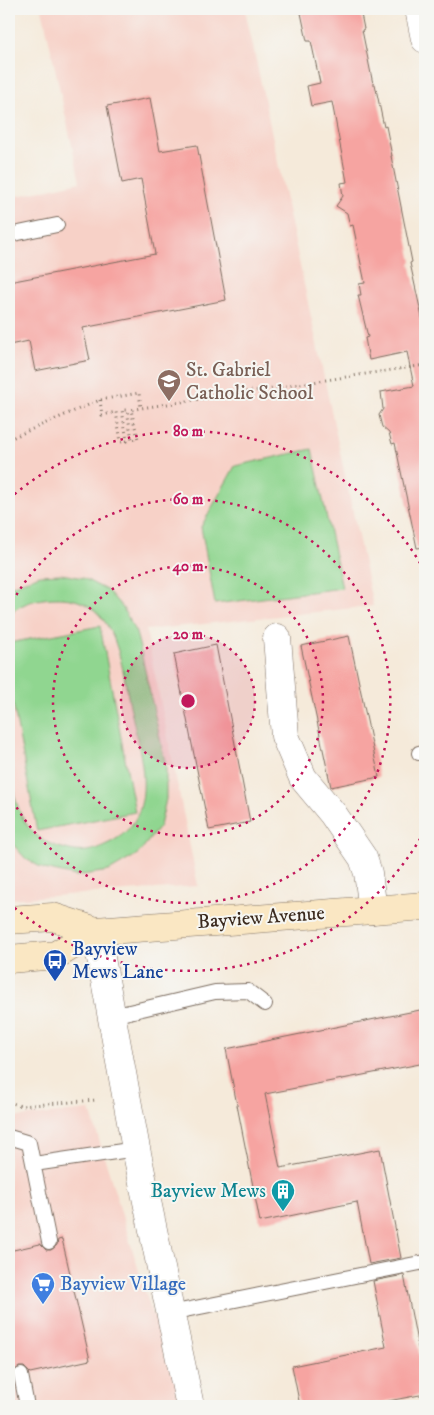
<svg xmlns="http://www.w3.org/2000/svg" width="434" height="1415" viewBox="0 0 434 1415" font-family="'IM FELL DW Pica',serif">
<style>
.built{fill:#f7d1c7}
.green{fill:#90d690;stroke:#668057}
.building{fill:#f6a4a1}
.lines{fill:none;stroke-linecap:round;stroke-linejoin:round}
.lane-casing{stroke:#7c6d60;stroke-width:16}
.street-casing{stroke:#7c6d60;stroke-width:29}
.secondary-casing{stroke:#7c6d60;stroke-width:29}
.path{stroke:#7c6d60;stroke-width:3;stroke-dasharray:1 4;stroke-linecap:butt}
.lane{stroke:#fff;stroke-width:14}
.street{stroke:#fff;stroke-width:28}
.secondary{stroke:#fae7c3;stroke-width:28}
.ring{fill:none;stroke:#c2185b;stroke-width:2.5;stroke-dasharray:2.5 5}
.labels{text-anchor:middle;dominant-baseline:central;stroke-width:4;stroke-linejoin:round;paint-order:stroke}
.education-label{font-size:20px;fill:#785e54;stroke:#f6f6f2;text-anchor:start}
.street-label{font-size:20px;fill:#3b2a1e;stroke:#f6f6f2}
.transit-label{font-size:20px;fill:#164399;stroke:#f6f6f2;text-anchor:start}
.culture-label{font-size:20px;fill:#0d838f;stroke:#f6f6f2;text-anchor:end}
.shop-label{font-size:20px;fill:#366cbe;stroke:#f6f6f2;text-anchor:start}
.centre{fill:#c2185b;stroke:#f6f6f2;stroke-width:2.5}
.ring-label{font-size:15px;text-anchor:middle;font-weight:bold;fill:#c2185b;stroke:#f6f6f2;stroke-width:4;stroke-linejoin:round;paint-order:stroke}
</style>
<rect width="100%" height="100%" fill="#f6f6f2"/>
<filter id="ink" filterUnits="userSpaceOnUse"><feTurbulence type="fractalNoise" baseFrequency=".02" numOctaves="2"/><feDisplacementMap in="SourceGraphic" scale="10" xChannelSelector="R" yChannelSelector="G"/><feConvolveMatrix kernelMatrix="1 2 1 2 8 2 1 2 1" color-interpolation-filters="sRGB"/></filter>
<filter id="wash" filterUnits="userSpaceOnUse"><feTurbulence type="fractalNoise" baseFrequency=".0096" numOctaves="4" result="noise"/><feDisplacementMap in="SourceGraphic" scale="20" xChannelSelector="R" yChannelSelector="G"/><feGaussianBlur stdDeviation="1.12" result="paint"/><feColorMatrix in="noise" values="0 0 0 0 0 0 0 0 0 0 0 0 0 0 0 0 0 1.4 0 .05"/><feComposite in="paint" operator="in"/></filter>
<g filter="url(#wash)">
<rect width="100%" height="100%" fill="#f5eada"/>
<path class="built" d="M 42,9 L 245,9 L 373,606 L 146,630 L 198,886 L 9,899 L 9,198 L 80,182 Z
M 90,1110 L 152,1314 L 173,1341 L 186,1406 L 9,1406 L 9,1118 Z"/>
<path class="green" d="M 312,449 L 342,588 L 215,604 L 201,527 L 235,466 Z
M 61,574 L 83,578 L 108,591 L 123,608 L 136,633 L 141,652 L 166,766 L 166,799 L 160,826 L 138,854 L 109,871 L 76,876 L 44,869 L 26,859 L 9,840 L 9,769 C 16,805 21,837 62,848 C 81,854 91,852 109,843 C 162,817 140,756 131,710 C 121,666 118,598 58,598 C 39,598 23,602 9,614 L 9,587 L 40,575 Z
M 100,626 L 135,812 L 37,831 L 9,682 L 9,643 Z"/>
<g id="blocks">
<path class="building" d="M 322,9 L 360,9 L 364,29 L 362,30 L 373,84 L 375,84 L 384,127 L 386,126 L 392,156 L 391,156 L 412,262 L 410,263 L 425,331 L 425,547 L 417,548 L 395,443 L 392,444 L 389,433 L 382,427 L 379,415 L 383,409 L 381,392 L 414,386 L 407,352 L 369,360 L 365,338 L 368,337 L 358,295 L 361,295 L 359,284 L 365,283 L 353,225 L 350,226 L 347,213 L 336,206 L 343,196 L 341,183 L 347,182 L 332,102 L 311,106 L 307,86 L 320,83 L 311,41 L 307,41 L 301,13 Z
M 150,98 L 160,151 L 197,145 L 226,300 L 83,328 L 90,360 L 35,371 L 29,341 L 9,345 L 9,282 L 155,254 L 141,179 L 122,183 L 107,106 Z
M 349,636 L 379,777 L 331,787 L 301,646 Z
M 216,645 L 250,822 L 209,830 L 174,654 Z
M 425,1009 L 425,1063 L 265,1094 L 280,1168 L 380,1149 L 401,1258 L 369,1264 L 357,1202 L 260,1222 L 226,1049 Z
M 62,1239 L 90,1360 L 30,1373 L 24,1367 L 19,1367 L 13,1372 L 13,1377 L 9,1378 L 9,1251 L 40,1244 L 46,1250 L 51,1250 L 57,1245 L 58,1240 Z
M 404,1275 L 425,1383 L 425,1394 L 362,1406 L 300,1406 L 292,1366 L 386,1347 L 373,1281 Z"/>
</g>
</g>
<g filter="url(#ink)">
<use href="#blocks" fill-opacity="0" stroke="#7c6d60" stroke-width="1"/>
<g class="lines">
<g class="lane-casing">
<path id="lane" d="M 9,235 L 57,225
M 419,753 L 425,752
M 112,1016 L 215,992 L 248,991 L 265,1004
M 9,1137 L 29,1143 L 49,1242
M 34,1164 L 136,1149
M 170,1313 L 425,1262
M 21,1375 L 27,1406"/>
</g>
<g class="street-casing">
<path id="street" d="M 419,9 L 425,39
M 277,638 L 285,736 L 303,778 L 333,814 L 363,858 L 368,873 L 373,910
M 96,931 L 136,1149 L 190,1406"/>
</g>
<g class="secondary-casing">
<path id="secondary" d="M 9,920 L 53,917 L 96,931 L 425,906
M 9,959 L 56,955 L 96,931"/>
</g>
<path class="path" d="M 100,400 L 102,415 L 116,412 L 121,442 L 127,441 L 122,410 L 127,410 L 132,440 L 138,439 L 131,410 L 141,408
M 9,439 L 100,400 L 139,393 L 141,408 L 425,365
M 9,1102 L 21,1106 L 96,1100"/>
<use href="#lane" class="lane"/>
<use href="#street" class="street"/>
<use href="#secondary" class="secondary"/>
</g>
</g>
<circle cx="188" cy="701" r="67" fill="#c2185b" fill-opacity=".12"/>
<g class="ring">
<circle cx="188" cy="701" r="67"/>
<circle cx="188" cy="701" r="135"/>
<path d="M9 608A202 202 0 1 1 9 794"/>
<path d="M424 832A270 270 0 0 1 9 903M9 499A270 270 0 0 1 424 570"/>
</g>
<defs>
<g id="school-pin" transform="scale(1.25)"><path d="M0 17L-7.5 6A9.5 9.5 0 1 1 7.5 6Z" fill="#8d6e63" stroke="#f6f6f2"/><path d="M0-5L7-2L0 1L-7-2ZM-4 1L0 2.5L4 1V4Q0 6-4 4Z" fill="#fff"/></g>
<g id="bus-pin" transform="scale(1.25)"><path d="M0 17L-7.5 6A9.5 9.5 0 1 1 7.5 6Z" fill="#1a4fb4" stroke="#f6f6f2"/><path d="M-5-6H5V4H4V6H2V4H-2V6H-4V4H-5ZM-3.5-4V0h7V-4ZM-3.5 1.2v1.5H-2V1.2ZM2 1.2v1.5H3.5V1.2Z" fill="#fff"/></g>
<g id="building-pin" transform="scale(1.25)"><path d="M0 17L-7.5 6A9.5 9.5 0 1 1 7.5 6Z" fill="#0f9aa8" stroke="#f6f6f2"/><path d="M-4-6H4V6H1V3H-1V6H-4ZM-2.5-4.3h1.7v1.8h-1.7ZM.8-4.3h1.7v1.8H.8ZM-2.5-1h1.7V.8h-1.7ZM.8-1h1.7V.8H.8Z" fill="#fff"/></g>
<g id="supermarket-pin" transform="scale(1.25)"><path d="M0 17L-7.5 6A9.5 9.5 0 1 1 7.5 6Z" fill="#3f7fe0" stroke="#f6f6f2"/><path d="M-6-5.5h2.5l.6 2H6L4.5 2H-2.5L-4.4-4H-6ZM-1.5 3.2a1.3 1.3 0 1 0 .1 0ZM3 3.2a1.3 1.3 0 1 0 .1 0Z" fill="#fff"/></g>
</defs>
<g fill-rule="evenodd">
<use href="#school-pin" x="169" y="381"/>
<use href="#bus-pin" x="55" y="961"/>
<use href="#building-pin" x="283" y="1191"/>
<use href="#supermarket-pin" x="43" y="1284"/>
</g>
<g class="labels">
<g class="education-label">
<text x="186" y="370">St. Gabriel<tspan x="186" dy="23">Catholic School</tspan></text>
</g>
<g class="street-label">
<text transform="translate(261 918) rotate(-4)">Bayview Avenue</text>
</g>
<g class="transit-label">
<text x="72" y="949">Bayview<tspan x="72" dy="23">Mews Lane</tspan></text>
</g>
<g class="culture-label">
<text x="266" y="1191">Bayview Mews</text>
</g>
<g class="shop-label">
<text x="60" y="1284">Bayview Village</text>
</g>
</g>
<circle cx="188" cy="701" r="8" class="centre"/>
<g class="ring-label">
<text x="188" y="436">80 m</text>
<text x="188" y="504">60 m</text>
<text x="188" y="571">40 m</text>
<text x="188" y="639">20 m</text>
</g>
<rect width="434" height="1415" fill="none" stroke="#f6f6f2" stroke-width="30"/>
</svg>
